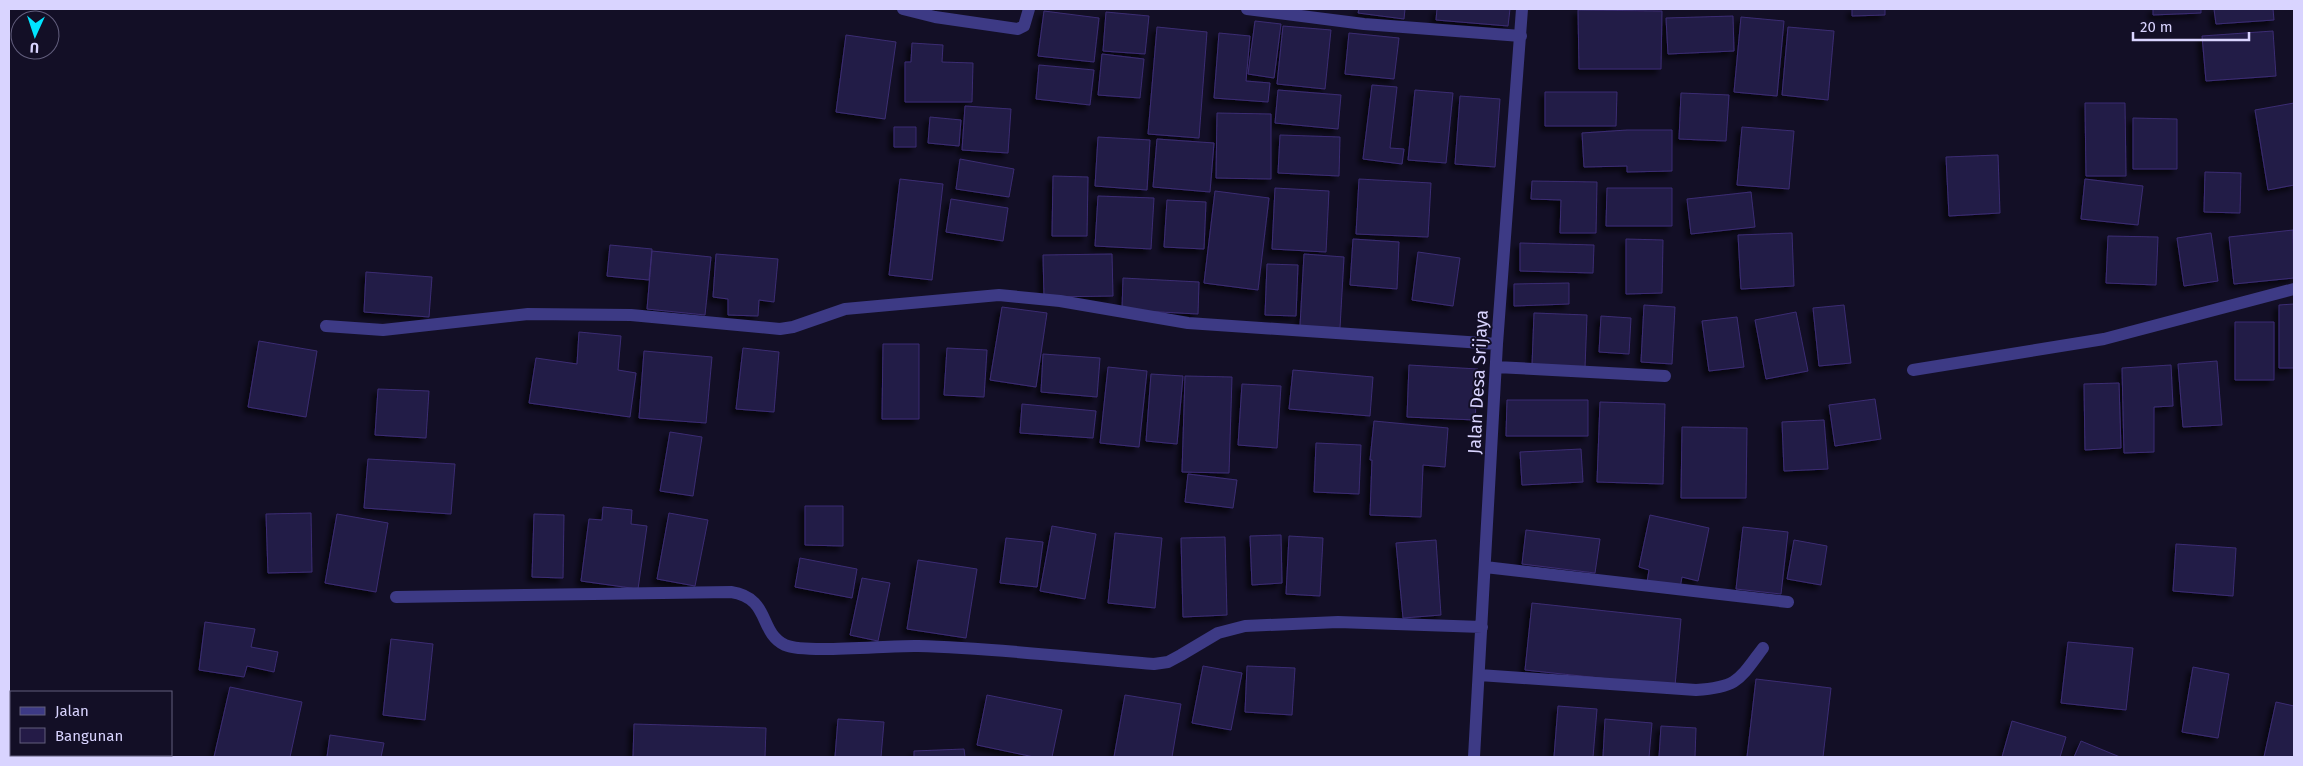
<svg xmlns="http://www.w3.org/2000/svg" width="2303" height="766" viewBox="0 0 2303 766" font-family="'Fira Sans',sans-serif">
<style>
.building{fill:#241b47;stroke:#3b2d73;filter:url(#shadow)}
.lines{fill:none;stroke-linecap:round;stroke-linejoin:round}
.minor{stroke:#3d3a85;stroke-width:12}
.labels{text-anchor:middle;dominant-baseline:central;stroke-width:4;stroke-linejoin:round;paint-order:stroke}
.street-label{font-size:18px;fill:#d9d4ff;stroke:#130f26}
</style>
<defs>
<filter id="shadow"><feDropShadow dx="-4.5" dy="4.5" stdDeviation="2.5" flood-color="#0009"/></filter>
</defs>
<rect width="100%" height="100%" fill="#130f26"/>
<path class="building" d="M 1359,9 L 1405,9 L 1404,19 L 1358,13 Z
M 1437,9 L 1510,9 L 1508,26 L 1436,20 Z
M 1852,9 L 1885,9 L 1885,15 L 1852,16 Z
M 2153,9 L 2201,9 L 2201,13 L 2153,15 Z
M 2214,9 L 2273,9 L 2274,20 L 2216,24 Z
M 1578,10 L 1662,11 L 1661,69 L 1579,69 Z
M 1044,11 L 1099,18 L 1094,62 L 1038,56 Z
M 1106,12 L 1149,16 L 1145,54 L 1103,51 Z
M 1733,16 L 1734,51 L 1668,54 L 1666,18 Z
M 1741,17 L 1784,21 L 1777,96 L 1734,92 Z
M 1255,21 L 1281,24 L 1274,78 L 1248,74 Z
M 1283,26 L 1331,30 L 1325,89 L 1277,84 Z
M 1157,27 L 1207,32 L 1199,138 L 1148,134 Z
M 1788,27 L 1834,31 L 1828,100 L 1782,95 Z
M 2273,31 L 2276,76 L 2206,81 L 2202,36 Z
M 1219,33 L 1250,36 L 1246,81 L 1270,83 L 1268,102 L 1214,98 Z
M 1349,33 L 1399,38 L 1394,79 L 1345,74 Z
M 846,35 L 896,42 L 885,119 L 836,112 Z
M 912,43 L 943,45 L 942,62 L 973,63 L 972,102 L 905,102 L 905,62 L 911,62 Z
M 1102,54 L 1144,59 L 1140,98 L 1098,95 Z
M 1039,65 L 1094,70 L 1090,105 L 1036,99 Z
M 1372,85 L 1397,87 L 1390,148 L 1404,149 L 1402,164 L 1363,159 Z
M 1278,90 L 1341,95 L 1338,129 L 1275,123 Z
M 1415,90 L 1453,93 L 1446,163 L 1408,160 Z
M 1545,92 L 1617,92 L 1616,126 L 1545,126 Z
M 1681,93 L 1729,95 L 1726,141 L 1679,139 Z
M 1460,96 L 1500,99 L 1495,167 L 1455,164 Z
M 2085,103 L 2125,103 L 2126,176 L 2086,176 Z
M 2294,103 L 2294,185 L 2268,190 L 2255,110 Z
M 965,106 L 1011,109 L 1008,153 L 962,150 Z
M 1217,113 L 1271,114 L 1271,179 L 1216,178 Z
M 930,117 L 961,120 L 959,146 L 928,143 Z
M 2133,118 L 2177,119 L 2177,169 L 2133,169 Z
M 894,127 L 916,127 L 916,147 L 894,147 Z
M 1742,127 L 1794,131 L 1789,189 L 1737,185 Z
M 1627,130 L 1672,130 L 1672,171 L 1627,172 L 1627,166 L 1584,167 L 1582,133 Z
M 1280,135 L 1340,137 L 1339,176 L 1278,173 Z
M 1098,137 L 1150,140 L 1147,190 L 1095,186 Z
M 1157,139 L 1214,143 L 1210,192 L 1153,187 Z
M 1998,155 L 2000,213 L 1949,216 L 1946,157 Z
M 960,159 L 1014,169 L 1009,197 L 956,189 Z
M 2205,172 L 2241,173 L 2240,213 L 2204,212 Z
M 1053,176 L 1088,177 L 1087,236 L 1052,236 Z
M 900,179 L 943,184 L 932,280 L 889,275 Z
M 1359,179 L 1431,183 L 1428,237 L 1356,234 Z
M 2085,179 L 2143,186 L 2138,225 L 2081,219 Z
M 1532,181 L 1597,182 L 1596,233 L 1560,233 L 1561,200 L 1531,199 Z
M 1275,188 L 1329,191 L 1326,252 L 1272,249 Z
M 1607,188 L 1672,188 L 1672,226 L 1606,226 Z
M 1215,191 L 1269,198 L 1258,290 L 1204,283 Z
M 1751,192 L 1755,227 L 1691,234 L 1687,199 Z
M 1098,196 L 1154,198 L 1151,249 L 1095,246 Z
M 951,199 L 1008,208 L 1003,241 L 946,232 Z
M 1167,200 L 1206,202 L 1204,249 L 1164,247 Z
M 2293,230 L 2294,278 L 2234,284 L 2229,237 Z
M 1792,233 L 1794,286 L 1741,289 L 1738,235 Z
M 2211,233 L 2218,281 L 2184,286 L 2177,238 Z
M 2108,236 L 2158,237 L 2156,285 L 2106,283 Z
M 1353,239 L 1399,242 L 1397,289 L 1350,285 Z
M 1626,239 L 1663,240 L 1662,293 L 1626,294 Z
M 1520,243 L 1594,245 L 1593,273 L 1520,271 Z
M 610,245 L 652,249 L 649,280 L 607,276 Z
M 652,251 L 711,257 L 705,315 L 647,309 Z
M 1418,252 L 1460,258 L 1453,306 L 1412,300 Z
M 716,254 L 778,259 L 774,302 L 759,300 L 758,316 L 728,315 L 728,299 L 713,297 Z
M 1112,254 L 1113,296 L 1044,297 L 1043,255 Z
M 1304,254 L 1344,257 L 1340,328 L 1300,326 Z
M 1267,264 L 1298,265 L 1296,316 L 1265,315 Z
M 366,272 L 432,277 L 429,317 L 364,312 Z
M 1123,278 L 1199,282 L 1198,314 L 1122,310 Z
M 1569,283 L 1569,304 L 1514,306 L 1514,284 Z
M 2294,304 L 2294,368 L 2279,368 L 2279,305 Z
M 1644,305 L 1675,307 L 1672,364 L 1641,362 Z
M 1844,305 L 1851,363 L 1819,366 L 1813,308 Z
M 1002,307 L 1047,313 L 1036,387 L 990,380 Z
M 1796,312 L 1808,371 L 1766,379 L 1755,320 Z
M 1534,313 L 1587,315 L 1585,368 L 1532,366 Z
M 1601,316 L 1631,318 L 1629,354 L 1599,352 Z
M 1737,317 L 1744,367 L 1709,371 L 1702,321 Z
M 2235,322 L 2274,322 L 2274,380 L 2235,380 Z
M 579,332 L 621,336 L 618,370 L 636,373 L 630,417 L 529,403 L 536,358 L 577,364 Z
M 259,341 L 317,351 L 306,417 L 248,407 Z
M 883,344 L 919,344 L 919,419 L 882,419 Z
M 743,348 L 779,352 L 774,412 L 736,409 Z
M 947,348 L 987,350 L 984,397 L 944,395 Z
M 644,351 L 712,357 L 706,423 L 639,418 Z
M 1043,354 L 1100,358 L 1097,397 L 1041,392 Z
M 2217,361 L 2222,425 L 2183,427 L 2178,364 Z
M 1409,365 L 1478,369 L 1475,420 L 1407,417 Z
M 2171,365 L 2173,406 L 2154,407 L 2154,452 L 2124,453 L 2122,368 Z
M 1108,367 L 1147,371 L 1139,447 L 1100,443 Z
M 1293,370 L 1373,377 L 1370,416 L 1289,409 Z
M 1151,374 L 1183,376 L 1177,444 L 1146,441 Z
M 1185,376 L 1232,377 L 1229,473 L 1182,472 Z
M 2119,383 L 2121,448 L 2085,450 L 2084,384 Z
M 1242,384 L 1281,386 L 1277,448 L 1238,445 Z
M 378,389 L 429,391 L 426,438 L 375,435 Z
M 1875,399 L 1881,439 L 1835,446 L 1829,405 Z
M 1507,400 L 1588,400 L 1588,436 L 1506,436 Z
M 1600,402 L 1665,404 L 1663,484 L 1597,482 Z
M 1022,404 L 1096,411 L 1093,438 L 1020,433 Z
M 1824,420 L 1828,469 L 1784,471 L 1782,422 Z
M 1374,421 L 1448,428 L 1445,467 L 1423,465 L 1421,517 L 1370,515 L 1372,460 L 1370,460 Z
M 1682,427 L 1747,428 L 1746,498 L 1681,498 Z
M 670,432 L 702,437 L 693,496 L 660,491 Z
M 1316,443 L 1361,445 L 1359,494 L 1314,492 Z
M 1581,449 L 1583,482 L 1522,485 L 1520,452 Z
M 368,459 L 455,464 L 451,514 L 364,508 Z
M 1188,474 L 1237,480 L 1233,508 L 1185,502 Z
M 805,506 L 843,506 L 843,546 L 805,545 Z
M 603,507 L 632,510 L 631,524 L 647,526 L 638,589 L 581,581 L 589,519 L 602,520 Z
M 311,513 L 312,572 L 268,573 L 266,514 Z
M 669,513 L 708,520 L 695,586 L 657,579 Z
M 337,514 L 388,523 L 376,592 L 325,583 Z
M 534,514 L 564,515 L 563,578 L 532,577 Z
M 1650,515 L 1709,528 L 1698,581 L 1682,577 L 1680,588 L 1647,582 L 1649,570 L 1639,567 Z
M 1052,526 L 1096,534 L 1085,599 L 1040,591 Z
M 1743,527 L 1788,532 L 1781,594 L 1736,589 Z
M 1526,530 L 1600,539 L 1595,573 L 1522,564 Z
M 1115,533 L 1162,538 L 1155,608 L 1108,603 Z
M 1281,535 L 1282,583 L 1252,585 L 1250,536 Z
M 1289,536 L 1323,538 L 1320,596 L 1286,594 Z
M 1225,537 L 1227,615 L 1183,617 L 1181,538 Z
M 1006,538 L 1043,542 L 1037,587 L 1000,583 Z
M 1436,540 L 1441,615 L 1403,618 L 1396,543 Z
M 1794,540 L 1827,546 L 1821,585 L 1787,579 Z
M 2176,544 L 2236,548 L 2233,596 L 2173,591 Z
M 800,558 L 857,569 L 852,598 L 795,587 Z
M 918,560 L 977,569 L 966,638 L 907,629 Z
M 862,578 L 890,583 L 878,641 L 850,635 Z
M 1532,603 L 1681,619 L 1675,686 L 1525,670 Z
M 205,622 L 255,629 L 251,647 L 278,652 L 274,672 L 247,666 L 244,677 L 199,670 Z
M 391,639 L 433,644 L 425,720 L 383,715 Z
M 2068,642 L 2133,648 L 2126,710 L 2061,703 Z
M 1203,666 L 1242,673 L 1231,730 L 1192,723 Z
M 1247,666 L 1295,668 L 1292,715 L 1245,712 Z
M 2193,667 L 2229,674 L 2218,738 L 2182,732 Z
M 1756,679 L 1831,688 L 1823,757 L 1747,757 Z
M 230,687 L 302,702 L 290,757 L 214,757 Z
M 987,695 L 1062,710 L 1052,757 L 1034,757 L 977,745 Z
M 1125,695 L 1181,704 L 1172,757 L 1114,757 Z
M 2276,702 L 2294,706 L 2294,757 L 2264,757 Z
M 1558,706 L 1597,709 L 1593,757 L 1554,757 Z
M 838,719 L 884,722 L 881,757 L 835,757 Z
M 1605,719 L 1652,723 L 1649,757 L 1603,757 Z
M 2012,721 L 2066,737 L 2060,757 L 2002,757 Z
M 634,724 L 766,728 L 765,757 L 633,757 Z
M 1661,726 L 1696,728 L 1695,757 L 1659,757 Z
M 330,735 L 384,743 L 381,757 L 327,757 Z
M 2081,741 L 2120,757 L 2074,757 Z
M 964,749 L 965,757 L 914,757 L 914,751 Z"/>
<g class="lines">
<path class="minor" d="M 903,9 L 935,17 L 1018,29 L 1024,26 L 1029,9
M 1247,9 L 1364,24 L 1521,36
M 326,326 L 383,330 L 528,314 L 631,315 L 780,329 L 793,327 L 845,309 L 999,295 L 1060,301 L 1188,323 L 1497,344
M 1496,367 L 1665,376
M 1913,370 L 2104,339 L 2294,289
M 1485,567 L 1788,602
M 396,597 L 731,592 C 771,598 758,632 785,645 C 806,654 890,645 918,646 C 997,648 1075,658 1154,664 L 1168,662 L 1181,655 L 1218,633 L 1245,626 L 1338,622 L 1482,627
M 1479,675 L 1696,690 C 1738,687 1739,680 1763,648
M 1474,757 L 1497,344 L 1522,9"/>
</g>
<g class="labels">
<g class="street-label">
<text transform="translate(1478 382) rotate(-87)">Jalan Desa Srijaya</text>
</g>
</g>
<rect width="2303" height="766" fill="none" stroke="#d9d4ff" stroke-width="20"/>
<rect x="10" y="691" width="162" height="65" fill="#130f26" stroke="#625e7d"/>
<rect x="20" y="707" width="25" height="8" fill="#3d3a85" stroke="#625e7d"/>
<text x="55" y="716" font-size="15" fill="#d9d4ff">Jalan</text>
<rect x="20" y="728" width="25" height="15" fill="#241b47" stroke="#625e7d"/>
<text x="55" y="741" font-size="15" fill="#d9d4ff">Bangunan</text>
<g transform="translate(35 35) rotate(183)"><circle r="24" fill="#130f26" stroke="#625e7d"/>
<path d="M0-4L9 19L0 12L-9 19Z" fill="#00e5ff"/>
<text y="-8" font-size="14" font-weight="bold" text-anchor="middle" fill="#d9d4ff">U</text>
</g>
<path d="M2133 32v8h116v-8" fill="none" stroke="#d9d4ff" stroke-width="2.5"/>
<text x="2140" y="32" font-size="15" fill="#d9d4ff" stroke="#130f26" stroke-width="4" paint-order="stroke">20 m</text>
</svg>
